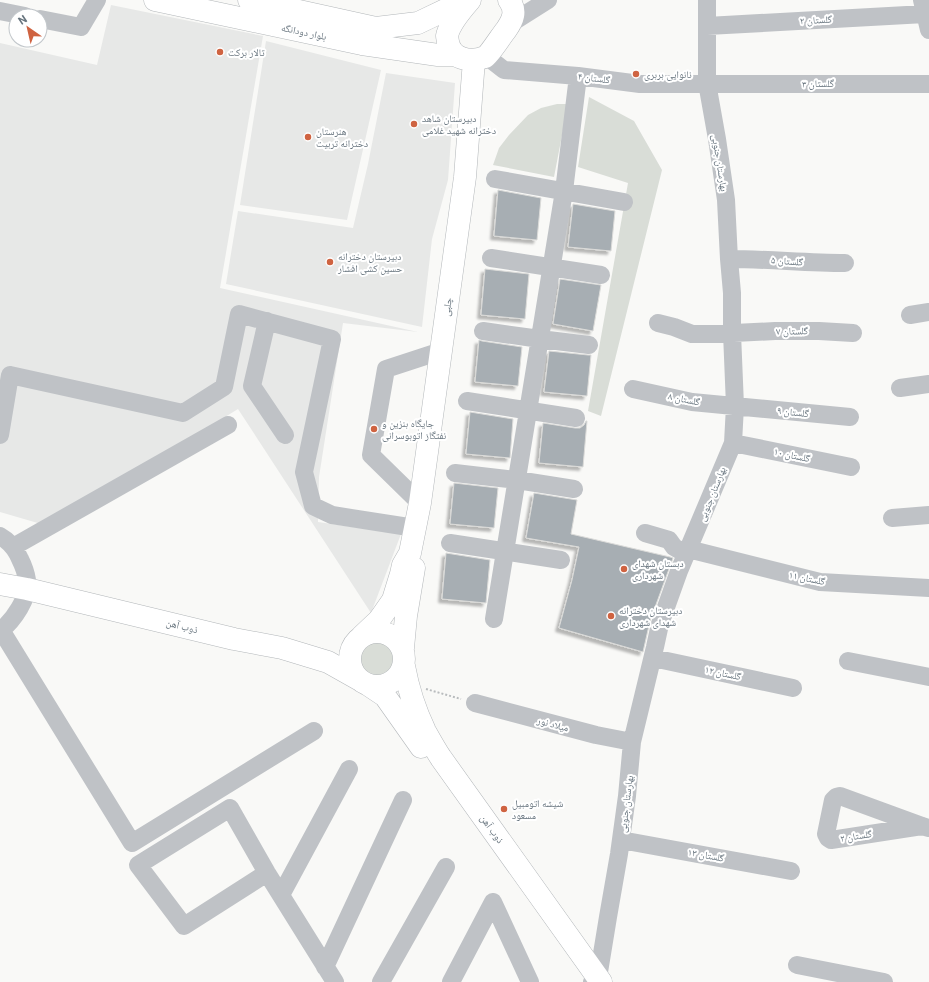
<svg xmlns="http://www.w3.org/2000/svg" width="929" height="982" viewBox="0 0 929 982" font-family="Roboto,'Noto Naskh Arabic',sans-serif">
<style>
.built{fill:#e7e8e7}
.green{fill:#d9ddd7}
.building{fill:#a7aeb3;stroke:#dbdbd9;filter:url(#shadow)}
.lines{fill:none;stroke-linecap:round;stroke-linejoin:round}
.major-casing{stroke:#b3b7ba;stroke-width:23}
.path{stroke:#b9bcbe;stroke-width:2;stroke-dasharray:2 2;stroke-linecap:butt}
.minor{stroke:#bfc2c6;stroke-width:18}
.major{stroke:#fff;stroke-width:22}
.poi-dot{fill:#cf6341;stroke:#fff;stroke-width:1.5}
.labels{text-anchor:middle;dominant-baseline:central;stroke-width:4;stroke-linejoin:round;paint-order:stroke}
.street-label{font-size:10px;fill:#67747e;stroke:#fff}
.poi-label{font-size:10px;fill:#67747e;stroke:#fff;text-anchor:start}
</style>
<defs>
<filter id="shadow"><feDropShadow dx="-3.5" dy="3.5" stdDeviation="1" flood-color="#0004"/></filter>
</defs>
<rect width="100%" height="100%" fill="#f9f9f7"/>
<path class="built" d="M 111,5 L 263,36 L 220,288 L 418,332 L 343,323 L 319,477 L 318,522 L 401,534 L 371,613 L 238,409 L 48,526 L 0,512 L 0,43 L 97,65 Z
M 266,41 L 381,70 L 347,220 L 240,205 Z
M 386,73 L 455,83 L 448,180 L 432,239 L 422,327 L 226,284 L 238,211 L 353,228 L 368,164 Z"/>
<path class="green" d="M 589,97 L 634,121 L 662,170 L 601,416 L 588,411 L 628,183 L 578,167 Z
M 557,104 L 568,104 L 554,177 L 493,165 L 499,148 L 509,135 L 528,115 L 541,108 Z
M 379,635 L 387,637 L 393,641 L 398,646 L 399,669 L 394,676 L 387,680 L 379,683 L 354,666 C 351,643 361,643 379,635 Z"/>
<path class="building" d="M 498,190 L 541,198 L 537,240 L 494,236 Z
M 573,204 L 615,211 L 611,251 L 568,247 Z
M 485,269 L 529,274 L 525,319 L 481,315 Z
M 560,279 L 601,285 L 593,331 L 553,324 Z
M 479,340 L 482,341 L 522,347 L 518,386 L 475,382 Z
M 549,351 L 588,355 L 591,355 L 587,396 L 544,392 Z
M 470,412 L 513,419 L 510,458 L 466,454 Z
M 586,421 L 587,421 L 583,467 L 539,463 L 543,423 L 575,428 L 580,428 L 584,425 Z
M 454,483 L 498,488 L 494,528 L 450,524 Z
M 534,493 L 577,500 L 571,534 L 670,557 L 673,558 L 650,621 L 643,652 L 559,628 L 572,580 L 579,547 L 526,538 Z
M 446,553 L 490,560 L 486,603 L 442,599 Z"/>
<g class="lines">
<g class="major-casing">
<path id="major" d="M 155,0 L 362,44 L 438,55 L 455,55
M 249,0 L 376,28 L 418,23 L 466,0
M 470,0 C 463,8 449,25 447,36 C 447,37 448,41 448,42 C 451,59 470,63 485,57 C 490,54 501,36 506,30 C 513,20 517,11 509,0
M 0,584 L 27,589 L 234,639 L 282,648 L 328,662 L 360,680
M350 659a27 27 0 1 1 54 0a27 27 0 1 1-54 0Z
M 362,636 L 379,620 L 393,600 L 401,574 L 403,565 L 410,553 L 420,503 L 465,177 L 474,60
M 403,648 L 406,616 L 414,568
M 404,666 C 408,688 415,710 425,731 C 430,740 435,749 441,758 L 601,982
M 367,684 L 385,696 L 421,747"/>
</g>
<path class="path" d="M 426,689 L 461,699"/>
<path class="minor" d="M 922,0 L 929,30
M 0,11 L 25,16
M 40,19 L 81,27 L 97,0
M 510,24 L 548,0
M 707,26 L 925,14
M 486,56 L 504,70 L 578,76 L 640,84 L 929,84
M 495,179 L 624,202
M 491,258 L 601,275
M 729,259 C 768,259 806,263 845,263
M 910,315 L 929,312
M 267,321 L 252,386 L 285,435
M 658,323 L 674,327 L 692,334 L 714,334 L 775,331 L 819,331 L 853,333
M 483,331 L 540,339 L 589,345
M 900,388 L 929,384
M 633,389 L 692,402 L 850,417
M 467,401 L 576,418
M 0,435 L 10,375 L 183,413 L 224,387 L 239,314 L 332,339 L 304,472 L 313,506 L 332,515 L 415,528
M 733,443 L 851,467
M 455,473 L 517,480 L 574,489
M 420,503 L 371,455 L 386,369 L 441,351
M 892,518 L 929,515
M 645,533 L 669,540 L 674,547 L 686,554
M 0,536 C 9,541 16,549 20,559 C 23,565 26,573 27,580 C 30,597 13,621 0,631
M 450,543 L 561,560
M 13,547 L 228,425
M 688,549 L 820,582 L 929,588
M 494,619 L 564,191 L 578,76
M 1,630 L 132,843 L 314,731
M 653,658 L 793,688
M 848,661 L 929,677
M 475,703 L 596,735 L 632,742
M 922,826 L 831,840 L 828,838 L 826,834 L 833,800 L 836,797 L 840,796 L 922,826 L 929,828
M 621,840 L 791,871
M 267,873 L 184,926 L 138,865 L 230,808 L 267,873 L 335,982
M 281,895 L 349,769
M 493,902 L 530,982
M 797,965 L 884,982
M 325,967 L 403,800
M 381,982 L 446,867
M 451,982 L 493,902
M 592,982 L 598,978 L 608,917 L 619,854 L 627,796 L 632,742 L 655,647 L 660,624 L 679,571 L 733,443 L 735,406 L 732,333 L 732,293 L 729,259 L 726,200 L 717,139 L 707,83 L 707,0"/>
<use href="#major" class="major"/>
</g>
<g class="poi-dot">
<circle cx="220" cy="52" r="4"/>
<circle cx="636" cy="74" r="4"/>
<circle cx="414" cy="124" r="4"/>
<circle cx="308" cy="137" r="4"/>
<circle cx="330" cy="262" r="4"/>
<circle cx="374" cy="429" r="4"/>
<circle cx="624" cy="569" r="4"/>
<circle cx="611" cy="616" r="4"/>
<circle cx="504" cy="809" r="4"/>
</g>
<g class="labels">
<g class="street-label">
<text transform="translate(816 20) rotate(-3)">گلستان ۲</text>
<text transform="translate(304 32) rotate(12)">بلوار دودانگه</text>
<text transform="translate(594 78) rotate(7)">گلستان ۴</text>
<text x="818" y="83">گلستان ۳</text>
<text transform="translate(720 163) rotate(81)">بهارستان جنوبی</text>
<text transform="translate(787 261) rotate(4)">گلستان ۵</text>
<text transform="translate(447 307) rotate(-82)">چلبی</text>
<text transform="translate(792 331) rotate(-1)">گلستان ۷</text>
<text transform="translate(684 399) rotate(11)">گلستان ۸</text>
<text transform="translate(793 412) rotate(6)">گلستان ۹</text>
<text transform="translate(792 455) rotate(12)">گلستان ۱۰</text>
<text transform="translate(712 494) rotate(-68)">بهارستان جنوبی</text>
<text transform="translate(807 578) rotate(11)">گلستان ۱۱</text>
<text transform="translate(182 626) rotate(14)">ذوب آهن</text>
<text transform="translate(723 673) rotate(12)">گلستان ۱۲</text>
<text transform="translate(553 724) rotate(15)">میلاد نور</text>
<text transform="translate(626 804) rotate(-83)">بهارستان جنوبی</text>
<text transform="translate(492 829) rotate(54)">ذوب آهن</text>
<text transform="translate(856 836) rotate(-9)">گلستان ۲</text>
<text transform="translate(706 855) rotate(10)">گلستان ۱۳</text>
</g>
<g class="poi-label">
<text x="228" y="52">تالار برکت</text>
<text x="644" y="74">نانوایی بربری</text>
<text x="422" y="118">دبیرستان شاهد<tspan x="422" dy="12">دخترانه شهید غلامی</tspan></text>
<text x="316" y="131">هنرستان<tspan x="316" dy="12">دخترانه تربیت</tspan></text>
<text x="338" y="256">دبیرستان دخترانه<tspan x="338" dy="12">حسین کشی افشار</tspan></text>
<text x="382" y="423">جایگاه بنزین و<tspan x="382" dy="12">نفتگاز اتوبوسرانی</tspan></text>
<text x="632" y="563">دبستان شهدای<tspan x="632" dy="12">شهرداری</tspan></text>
<text x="619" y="610">دبیرستان دخترانه<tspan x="619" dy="12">شهدای شهرداری</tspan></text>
<text x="512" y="803">شیشه اتومبیل<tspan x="512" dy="12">مسعود</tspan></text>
</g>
</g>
<g transform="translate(28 28) rotate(326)"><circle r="19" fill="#ffffff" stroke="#c2c7cb"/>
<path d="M0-3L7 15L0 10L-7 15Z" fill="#cf6341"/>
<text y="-6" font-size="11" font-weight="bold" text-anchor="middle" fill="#67747e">N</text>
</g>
</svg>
